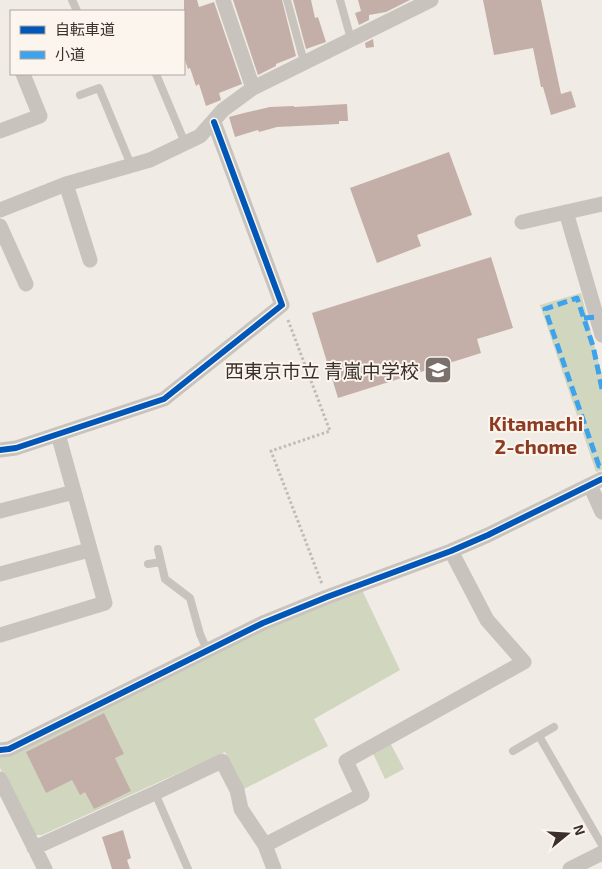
<svg xmlns="http://www.w3.org/2000/svg" width="602" height="869" viewBox="0 0 602 869" font-family="'Exo 2','Noto Sans JP',sans-serif">
<style>
.green{fill:#d1d6bf}
.building{fill:#c3afa7}
.lines{fill:none;stroke-linecap:round;stroke-linejoin:round}
.path{stroke:#c2bbb6;stroke-width:3;stroke-dasharray:2.5 2.5;stroke-linecap:butt}
.service{stroke:#c9c3be;stroke-width:8}
.minor{stroke:#c9c3be;stroke-width:15}
.quiet{stroke:#3fa3eb;stroke-width:5;stroke-dasharray:10 5;stroke-linecap:butt}
.cycleway-casing{stroke:#fbf5ee;stroke-width:9}
.cycleway{stroke:#0057b8;stroke-width:6}
.labels{text-anchor:middle;dominant-baseline:central;stroke-width:4;stroke-linejoin:round;paint-order:stroke}
.poi-label{font-size:19px;fill:#3b302b;stroke:#fbf5ee;text-anchor:end}
.neighbourhood-label{font-size:20px;font-weight:bold;fill:#8c3b22;stroke:#fbf5ee}
</style>
<rect width="100%" height="100%" fill="#f0ebe5"/>
<path class="green" d="M 581,293 L 602,376 L 602,470 L 596,472 L 540,305 Z
M 362,590 L 400,670 L 314,719 L 328,746 L 244,789 L 225,752 L 42,835 L 34,835 L 0,768 L 0,757 L 265,628 Z
M 387,737 L 404,769 L 385,779 L 370,747 Z"/>
<path class="building" d="M 184,0 L 197,0 L 199,7 L 214,2 L 242,84 L 219,93 L 221,100 L 206,106 L 199,84 L 196,86 L 190,68 L 188,69 L 184,57 Z
M 233,0 L 282,0 L 296,56 L 276,64 L 276,66 L 258,75 Z
M 293,0 L 311,0 L 315,18 L 318,17 L 326,42 L 306,49 Z
M 358,0 L 410,0 L 386,12 L 369,15 L 369,20 L 359,25 L 355,13 L 361,11 Z
M 483,0 L 541,0 L 561,94 L 571,91 L 576,107 L 551,115 L 543,87 L 541,87 L 533,48 L 494,55 Z
M 373,39 L 374,47 L 366,48 L 365,43 Z
M 347,104 L 348,121 L 339,121 L 339,124 L 277,127 L 259,132 L 258,130 L 235,137 L 229,117 L 244,113 L 270,107 L 294,106 L 294,107 Z
M 449,152 L 472,215 L 417,235 L 421,246 L 377,263 L 350,188 Z
M 491,257 L 513,328 L 477,339 L 481,353 L 338,398 L 312,313 Z
M 104,713 L 124,754 L 115,758 L 131,791 L 94,809 L 85,792 L 80,795 L 72,780 L 46,793 L 26,752 Z
M 123,830 L 131,858 L 127,860 L 130,869 L 112,869 L 102,837 Z"/>
<g class="lines">
<path class="path" d="M 288,320 L 330,431 L 271,451 L 322,584"/>
<path class="service" d="M 72,0 L 77,11
M 287,0 L 304,62
M 340,0 L 351,39
M 156,74 L 185,143
M 80,95 L 99,88 L 131,165
M 158,549 L 165,579 L 190,598 L 200,634 L 207,650
M 148,564 L 161,562
M 539,736 L 602,845
M 513,751 L 554,727
M 155,793 L 188,869"/>
<path class="minor" d="M 223,0 L 253,88
M 0,131 L 40,116 L 23,74
M 66,184 L 90,260
M 0,210 L 66,184 L 150,160 L 200,136 L 223,110 L 253,88 L 431,0
M 566,212 L 602,335
M 522,222 L 602,204
M 0,226 L 26,284
M 0,450 L 16,448 L 164,399 L 282,305 L 214,122
M 590,485 L 602,512
M 0,511 L 74,492
M 0,574 L 89,550
M 0,635 L 105,603 L 58,434
M 0,750 L 9,749 L 263,623 L 327,597 L 451,551 L 488,535 L 602,479
M 0,779 L 45,869
M 265,845 L 362,795 L 346,761 L 524,662 L 487,620 L 451,551
M 34,848 L 155,793 L 222,761 L 237,790 L 241,809 L 265,845 L 274,869
M 570,869 L 602,853"/>
<path class="quiet" d="M 584,318 L 597,317
M 602,389 L 593,346 L 577,298 L 545,309 L 599,466 L 602,465"/>
<g class="cycleway-casing">
<path id="cycleway" d="M 0,450 L 16,448 L 164,399 L 282,305 L 214,122
M 0,750 L 9,749 L 263,623 L 327,597 L 451,551 L 488,535 L 602,479"/>
</g>
<use href="#cycleway" class="cycleway"/>
</g>
<defs>
<g id="school-square" transform="scale(1.4375)"><rect x="-9" y="-9" width="18" height="18" rx="4" fill="#7a716c" stroke="#fbf5ee"/><path d="M0-5L7-2L0 1L-7-2ZM-4 1L0 2.5L4 1V4Q0 6-4 4Z" fill="#fff"/></g>
</defs>
<g fill-rule="evenodd">
<use href="#school-square" x="438" y="370"/>
</g>
<g class="labels">
<g class="poi-label">
<text x="419" y="370">西東京市立 青嵐中学校</text>
</g>
<g class="neighbourhood-label">
<text x="536" y="423">Kitamachi<tspan x="536" dy="23">2-chome</tspan></text>
</g>
</g>
<rect x="10" y="10" width="175" height="65" fill="#fbf5ee" stroke="#aea6a0"/>
<rect x="20" y="26" width="25" height="8" fill="#0057b8" stroke="#aea6a0"/>
<text x="55" y="35" font-size="15" fill="#3b302b">自転車道</text>
<rect x="20" y="51" width="25" height="8" fill="#3fa3eb" stroke="#aea6a0"/>
<text x="55" y="60" font-size="15" fill="#3b302b">小道</text>
<g transform="translate(567 834) rotate(72)" stroke="#fbf5ee" stroke-width="4" paint-order="stroke">
<path d="M0-4L9 19L0 12L-9 19Z" fill="#3b302b"/>
<text y="-8" font-size="14" font-weight="bold" text-anchor="middle" fill="#3b302b">N</text>
</g>
</svg>
